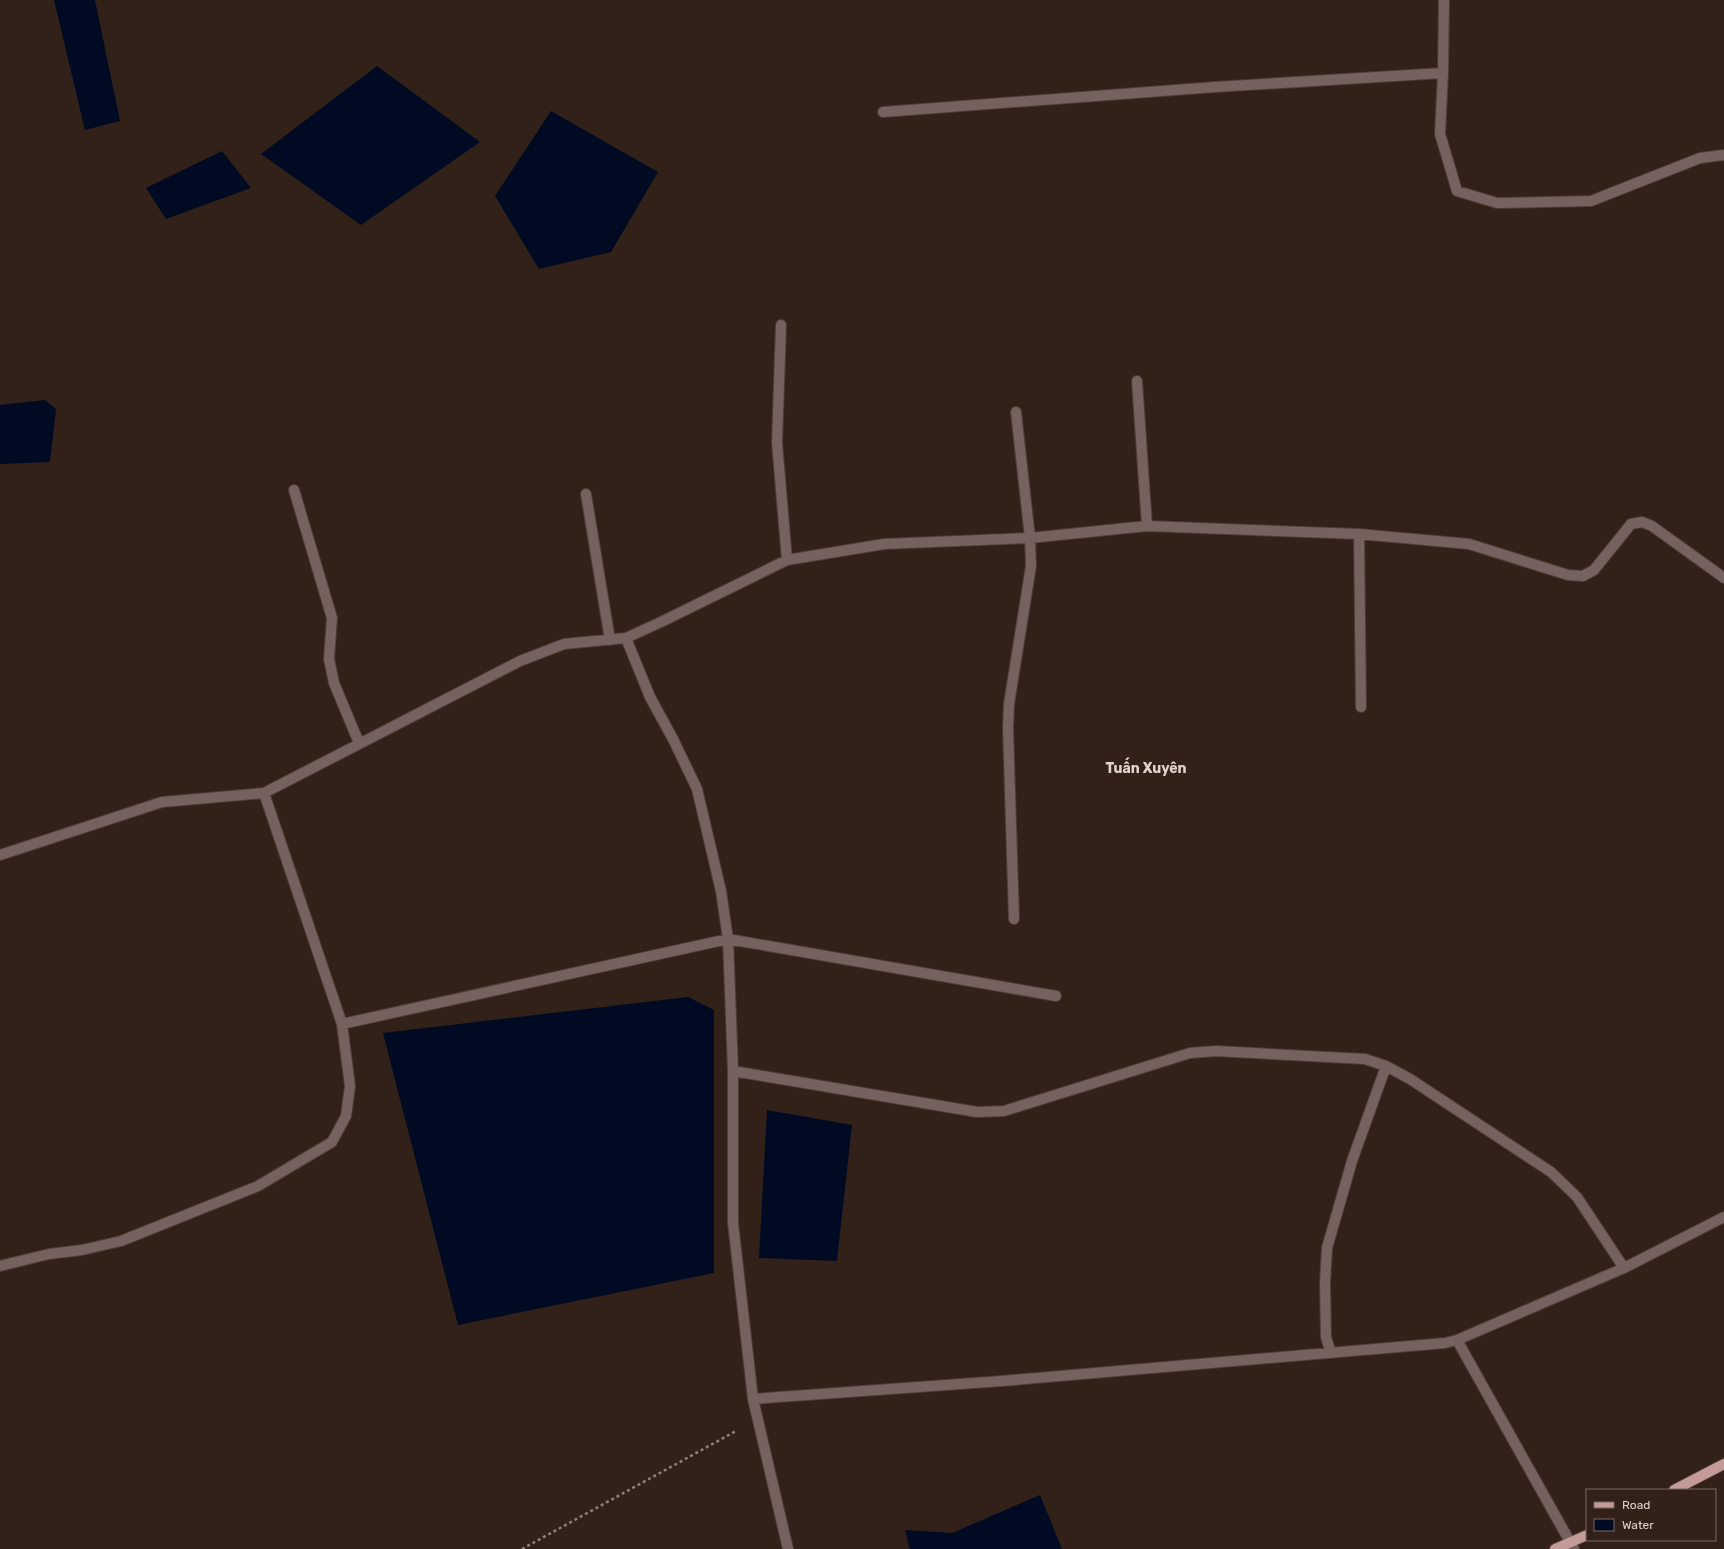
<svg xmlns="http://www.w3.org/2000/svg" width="1724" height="1549" viewBox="0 0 1724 1549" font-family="Rubik,sans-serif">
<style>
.water{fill:#000a23}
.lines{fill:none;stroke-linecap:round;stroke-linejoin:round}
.minor-casing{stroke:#4e3d36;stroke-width:12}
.major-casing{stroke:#4e3d36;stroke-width:12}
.path{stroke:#8f807a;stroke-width:2.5;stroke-dasharray:3 3;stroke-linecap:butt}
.minor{stroke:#75615e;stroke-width:10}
.major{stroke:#c49b96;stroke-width:10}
.labels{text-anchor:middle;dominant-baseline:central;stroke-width:3.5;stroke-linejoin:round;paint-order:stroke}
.quarter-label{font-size:14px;font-weight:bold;fill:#dfd3ce;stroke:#322119}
</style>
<rect width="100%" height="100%" fill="#322119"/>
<path class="water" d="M 54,0 L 95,0 L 120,121 L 85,130 Z
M 377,66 L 480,142 L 361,225 L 261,154 Z
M 551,111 L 658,172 L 611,252 L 539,269 L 495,196 Z
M 222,151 L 251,188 L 166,219 L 146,188 Z
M 45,400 L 56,409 L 50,462 L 0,464 L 0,405 Z
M 688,997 L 714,1010 L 714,1273 L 458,1325 L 383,1033 Z
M 767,1110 L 852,1125 L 837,1261 L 759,1258 Z
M 1040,1495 L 1062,1549 L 910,1549 L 905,1530 L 952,1533 Z"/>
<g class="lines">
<g class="minor-casing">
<path id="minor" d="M 1444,0 L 1443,73 L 1440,134 L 1457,191 L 1497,203 L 1591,201 L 1700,158 L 1724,155
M 883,112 L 1215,87 L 1443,73
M 781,325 L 777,443 L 787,560
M 1137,381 L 1147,526
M 294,490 L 332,618 L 329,659 L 334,683 L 359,743
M 586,494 L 610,640
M 1359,534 L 1361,707
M 0,855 L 162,802 L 264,793 L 520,661 L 564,644 L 626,638
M 1014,919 L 1008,728 L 1009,704 L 1031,566 L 1030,538 L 1016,412
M 342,1024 L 728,939 L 1056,996
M 733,1071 L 977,1112 L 1004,1111 L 1190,1053 L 1216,1051 L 1365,1059 L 1386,1066 L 1410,1079 L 1551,1172 L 1577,1197 L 1624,1268
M 0,1266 L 49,1254 L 82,1250 L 121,1241 L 258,1186 L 332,1142 L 346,1116 L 350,1086 L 342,1024 L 264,793
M 1457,1340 L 1574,1549
M 1331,1353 L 1326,1337 L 1325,1283 L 1327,1248 L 1352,1161 L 1386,1066
M 753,1399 L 1002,1381 L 1445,1343 L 1457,1340 L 1624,1268 L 1724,1217
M 788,1549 L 753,1399 L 733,1223 L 733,1071 L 728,939 L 721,891 L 697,789 L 673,739 L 650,697 L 626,638 L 661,622 L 787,560 L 884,544 L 1030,538 L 1147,526 L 1359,534 L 1469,544 L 1568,575 L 1583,576 L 1594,570 L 1631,524 L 1642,522 L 1652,526 L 1724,578"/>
</g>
<g class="major-casing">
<path id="major" d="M 1674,1490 L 1724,1464
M 1555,1549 L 1587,1535"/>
</g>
<path class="path" d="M 522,1549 L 736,1431"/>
<use href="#minor" class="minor"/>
<use href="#major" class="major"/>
</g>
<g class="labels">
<g class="quarter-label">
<text x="1146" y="768">Tuấn Xuyên</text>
</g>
</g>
<rect x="1586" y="1489" width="130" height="52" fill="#322119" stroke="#776861"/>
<rect x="1594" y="1502" width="20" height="6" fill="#c49b96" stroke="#776861"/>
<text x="1622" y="1509" font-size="12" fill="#dfd3ce">Road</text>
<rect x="1594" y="1519" width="20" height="12" fill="#000a23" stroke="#776861"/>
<text x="1622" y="1529" font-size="12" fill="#dfd3ce">Water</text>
</svg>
